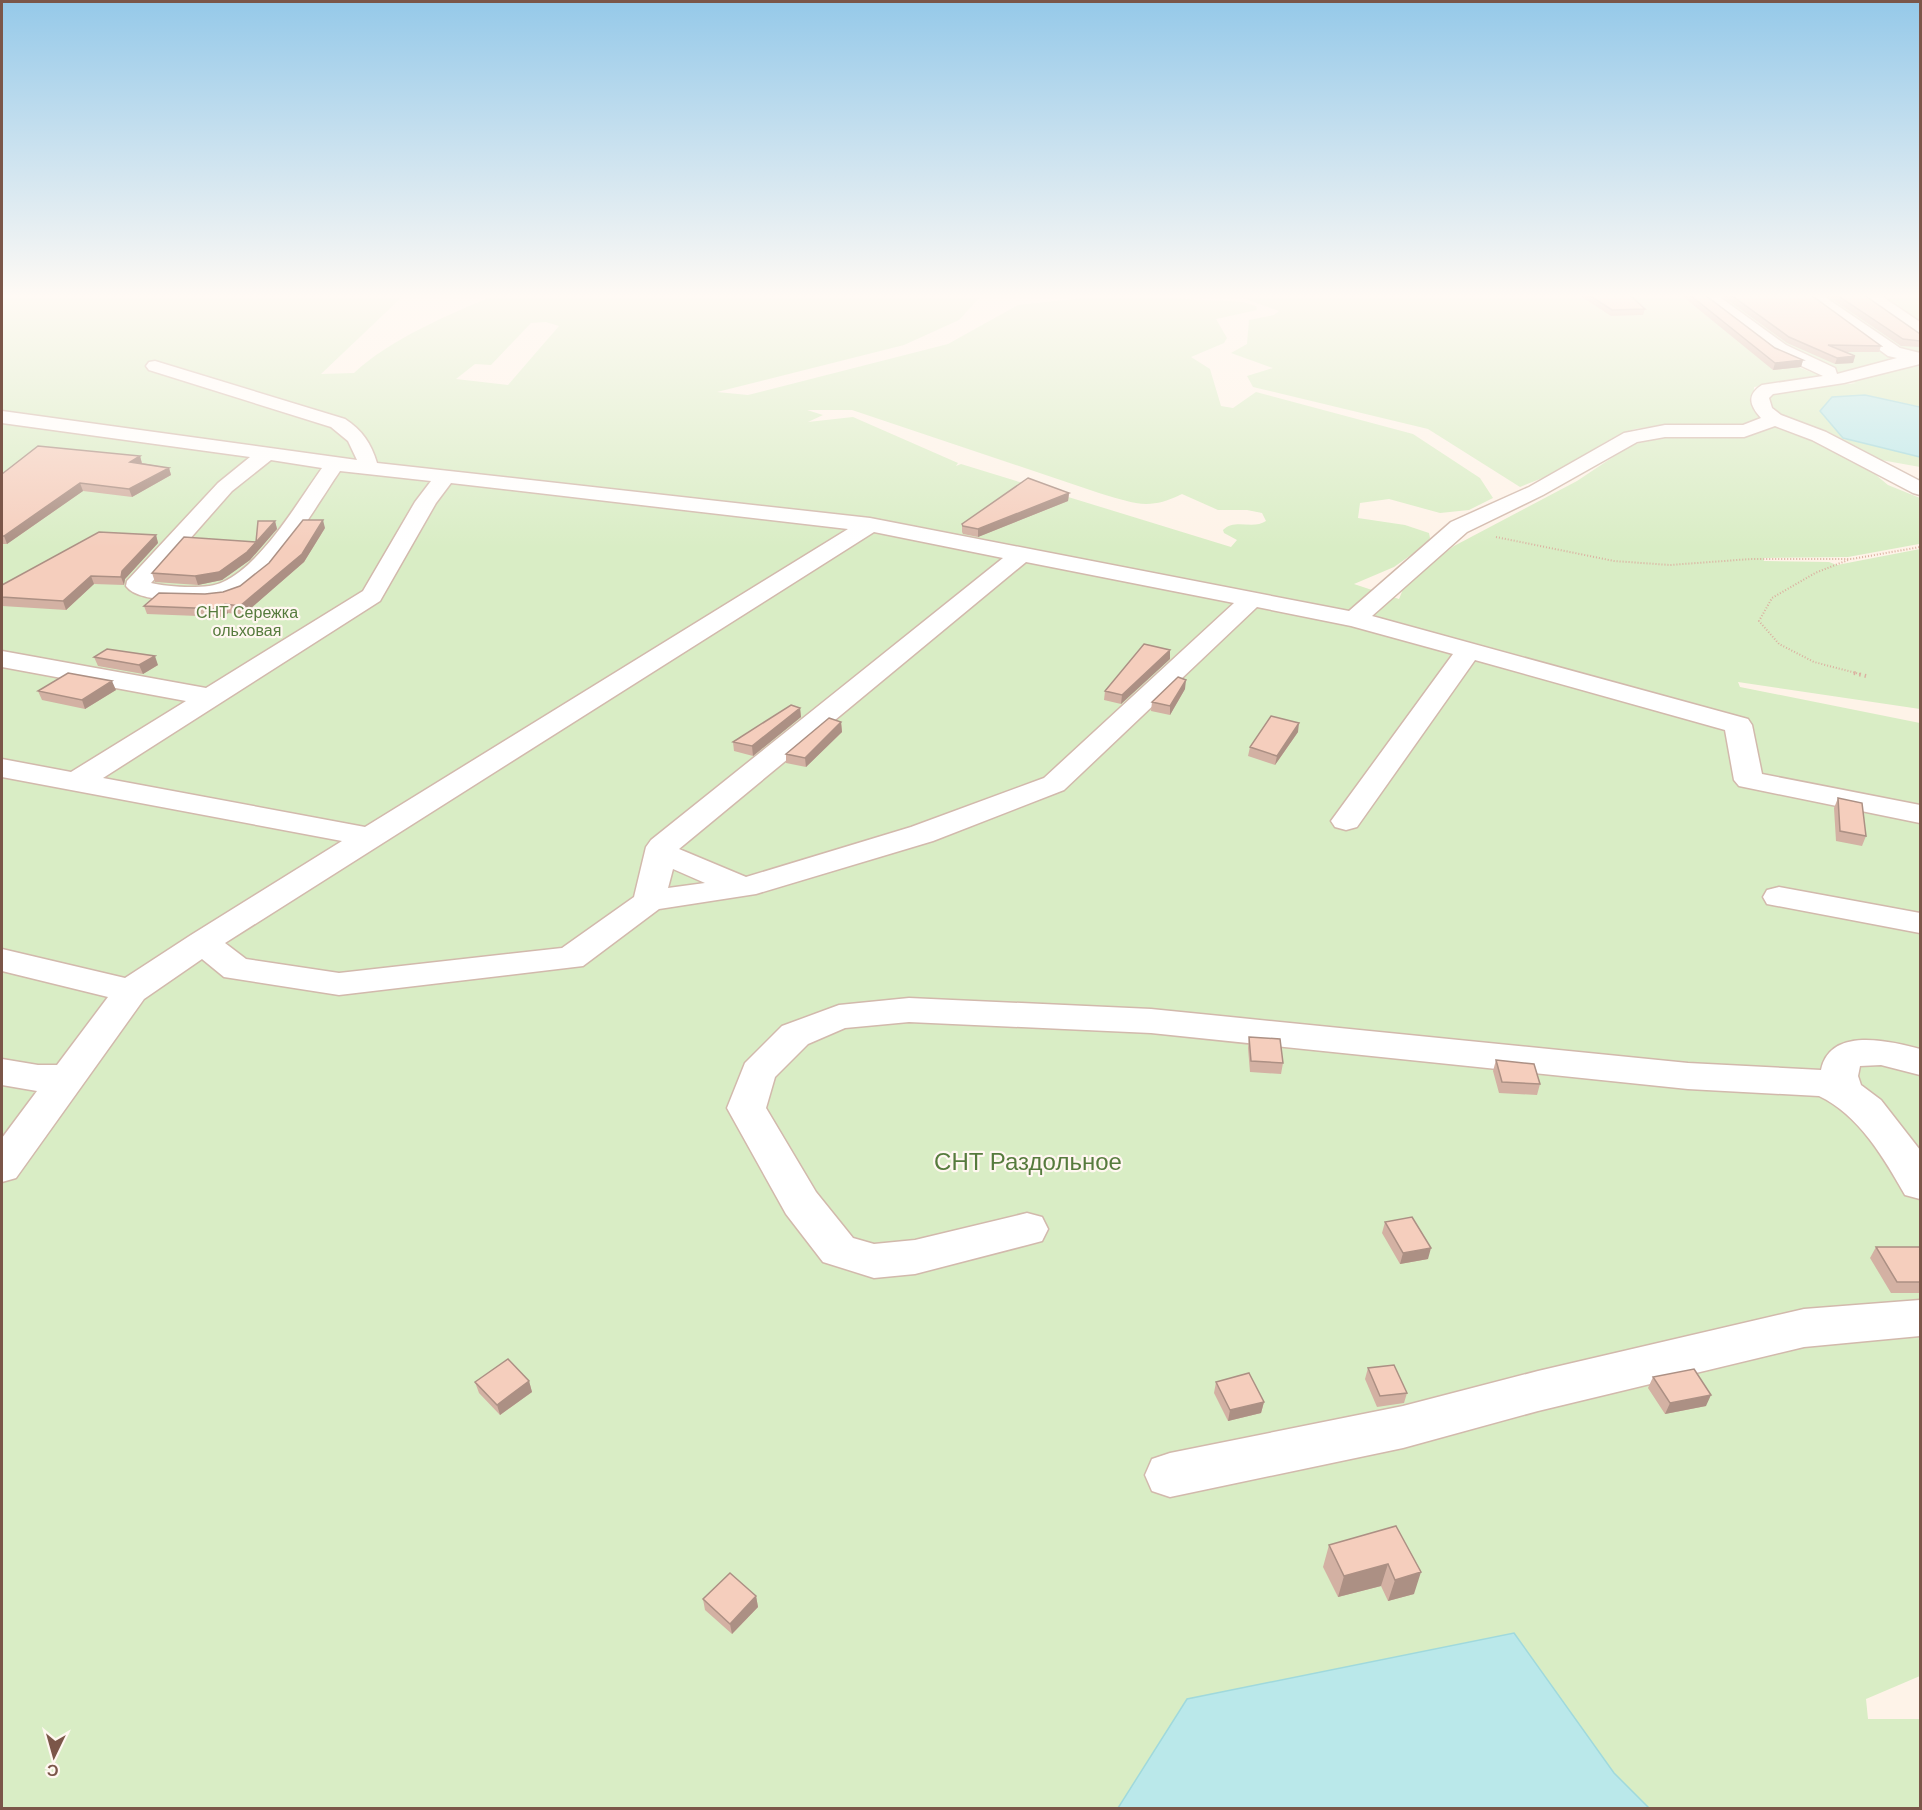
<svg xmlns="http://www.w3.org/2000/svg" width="1922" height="1810" viewBox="0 0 1922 1810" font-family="'DM Sans',sans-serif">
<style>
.green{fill:#d9edc5;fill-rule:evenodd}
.water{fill:#bae8ea;stroke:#a0d9dc;stroke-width:1.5}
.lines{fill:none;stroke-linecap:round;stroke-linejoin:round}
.minor-casing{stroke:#d2b9ac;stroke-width:3}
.path-far1{stroke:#dbb0a0;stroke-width:2;stroke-dasharray:1 2;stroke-linecap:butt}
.path{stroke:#dbb0a0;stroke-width:4;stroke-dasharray:1.5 4;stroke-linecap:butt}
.minor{fill:#fff;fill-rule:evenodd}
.wall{fill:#d3b1a3}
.shaded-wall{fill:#ac9084}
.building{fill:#f5cebd;stroke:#ac9084;stroke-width:1.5}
.labels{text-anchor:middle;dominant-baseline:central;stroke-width:4.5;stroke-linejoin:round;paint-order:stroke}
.far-park-label{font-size:16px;fill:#567b3d;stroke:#fff7f0}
.near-park-label{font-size:24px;fill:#567b3d;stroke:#fff7f0}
</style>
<rect width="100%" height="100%" fill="#fef3e8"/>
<path class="green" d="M 2,295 L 404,295 L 321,374 L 354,373 C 390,339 450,314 495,295 L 971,295 L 979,298 L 959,320 L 904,345 L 717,392 L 748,395 L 948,344 L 1018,305 L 1113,295 L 1243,302 L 1256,306 L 1257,310 L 1216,319 L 1227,338 L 1224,343 L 1191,357 L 1210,369 L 1221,406 L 1233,408 L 1256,392 L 1413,434 L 1480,478 L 1493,498 L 1469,510 L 1440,513 L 1389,499 L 1360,503 L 1358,518 L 1405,525 L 1429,533 L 1430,538 L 1428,543 L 1394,567 L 1354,584 L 1399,599 L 1406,582 L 1454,546 L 1577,481 L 1631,445 L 1665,437 L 1751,434 L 1769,429 L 1774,423 L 1852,455 L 1888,485 L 1920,498 L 1919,544 L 1848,557 L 1763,558 L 1764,561 L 1829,562 L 1837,565 L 1920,549 L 1920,709 L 1738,682 L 1740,687 L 1920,723 L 1920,1676 L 1866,1699 L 1868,1719 L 1920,1719 L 1920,1808 L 2,1808 ZM 546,322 L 559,326 L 508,385 L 456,379 L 475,364 L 491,365 L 531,323 ZM 807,410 L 852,410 L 1099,493 C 1134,503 1148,511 1182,494 L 1218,510 L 1247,510 L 1262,513 L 1266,521 C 1253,530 1235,518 1223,530 L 1224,533 L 1237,540 L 1231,547 L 961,464 L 956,466 L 958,463 L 853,417 L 808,422 L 823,415 Z
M 1234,295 L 1697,295 L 1774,357 L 1813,373 L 1781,357 L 1702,295 L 1920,295 L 1920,407 L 1865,395 L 1843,438 L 1920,457 L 1920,467 L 1870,458 L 1769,411 L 1767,401 L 1771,393 L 1856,383 L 1833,378 L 1754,387 L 1753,405 L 1760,417 C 1737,435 1668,422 1635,429 C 1608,436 1586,457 1562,469 C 1549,476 1534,481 1520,487 L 1428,429 L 1253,387 L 1247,376 L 1273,368 L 1231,353 L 1247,344 L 1249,320 L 1274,315 L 1279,311 Z"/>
<path class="water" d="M 1865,395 L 1920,407 L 1920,457 L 1843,438 L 1820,411 L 1832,397 Z
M 1514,1633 L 1614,1773 L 1649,1808 L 1118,1808 L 1187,1699 Z"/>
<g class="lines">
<g class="minor-casing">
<path id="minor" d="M 1699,295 L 1717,295 L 1786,345 L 1835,368 L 1837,374 L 1897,358 L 1888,356 L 1804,295 L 1822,295 L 1900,348 L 1920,353 L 1920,364 L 1844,383 L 1773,394 L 1769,398 L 1772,408 L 1781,415 L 1826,432 L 1920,481 L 1920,495 L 1913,493 L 1812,440 L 1775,426 L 1744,437 L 1665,437 L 1637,442 L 1543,495 L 1467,532 L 1372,616 L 1748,719 L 1752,725 L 1762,774 L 1920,805 L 1920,823 L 1739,786 L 1734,780 L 1725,730 L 1475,660 L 1357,827 L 1346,830 L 1335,827 L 1331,821 L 1453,654 L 1351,626 L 1257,607 L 1064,790 L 933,841 L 756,894 L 659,909 L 583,966 L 339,995 L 224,977 L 202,959 L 144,999 L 16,1178 L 2,1182 L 2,1138 L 37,1091 L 2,1085 L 2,1059 L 38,1065 L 57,1065 L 108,997 L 2,971 L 2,949 L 125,978 L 191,935 L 342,841 L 2,777 L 2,759 L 71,772 L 186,701 L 2,667 L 2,651 L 206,688 L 363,591 L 415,502 L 431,481 L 340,471 C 316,506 279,572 242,592 C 221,603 195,601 173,600 C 159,599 135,598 126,586 L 127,581 L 218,483 L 250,457 L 2,423 L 2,411 L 357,460 L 348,441 L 331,427 L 149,370 L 146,366 L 149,362 L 155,361 L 345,419 C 362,430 371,443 377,463 L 870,518 L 1349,611 L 1451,522 L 1529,487 L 1624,433 L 1665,425 L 1743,425 L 1761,418 C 1750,406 1746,395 1762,385 L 1823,376 L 1774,353 ZM 271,460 L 322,468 C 298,502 261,565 223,582 C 208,590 167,587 151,583 L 232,491 ZM 451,483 L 848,529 L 365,827 L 103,778 L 380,601 L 436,503 ZM 874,532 L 1003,558 L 651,840 L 646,847 L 634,897 L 562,948 L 339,973 L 246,959 L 225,943 ZM 1026,562 L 1234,603 L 1044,778 L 911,827 L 746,877 L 679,849 ZM 673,869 L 705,883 L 668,888 Z
M 1862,295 L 1880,295 L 1920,322 L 1920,334 L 1914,332 Z
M 1779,887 L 1920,913 L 1920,933 L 1767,904 L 1763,897 L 1767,890 Z
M 909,998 L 1151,1009 L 1688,1063 L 1821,1070 C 1830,1026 1890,1041 1920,1049 L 1920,1075 L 1881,1065 L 1860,1066 L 1858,1076 L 1861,1085 L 1881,1100 L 1920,1150 L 1920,1199 L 1905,1195 C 1884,1158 1859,1115 1819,1096 L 1688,1089 L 1151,1033 L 909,1022 L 845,1028 L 808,1044 L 775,1077 L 766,1108 L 816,1192 L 853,1238 L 874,1244 L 915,1240 L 1027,1213 L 1042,1217 L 1048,1229 L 1042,1241 L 1027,1245 L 915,1274 L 874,1278 L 823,1262 L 786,1214 L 727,1108 L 745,1063 L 782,1026 L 839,1005 Z
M 1920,1300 L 1920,1336 L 1804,1347 L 1538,1411 L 1403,1448 L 1170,1497 L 1152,1491 L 1145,1475 L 1152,1459 L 1170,1453 L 1403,1406 L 1538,1371 L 1804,1309 Z"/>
</g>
<path class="path-far1" d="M 1496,537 L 1614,561 L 1670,565 L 1751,559 L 1852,559 L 1920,547
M 1848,560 L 1815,573 L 1772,598 L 1759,621 L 1779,644 L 1814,662 L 1860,674"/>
<path class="path" d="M 1854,673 L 1866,676"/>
<use href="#minor" class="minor"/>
</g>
<path class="wall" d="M 1579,295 L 1630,295 L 1645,309 L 1643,315 L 1611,316 Z
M 1681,295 L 1705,295 L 1775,348 L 1803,360 L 1801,367 L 1773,370 Z
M 1721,295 L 1811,295 L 1881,346 L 1879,352 L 1845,352 L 1855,356 L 1853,363 L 1835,364 L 1787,343 Z
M 1826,295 L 1864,295 L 1920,334 L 1920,347 L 1901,346 Z
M 140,456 L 142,463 L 169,468 L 171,475 L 132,497 L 83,491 L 7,544 L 2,544 L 2,474 Z
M 1069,493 L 1068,501 L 978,537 L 963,534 L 962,532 L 962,524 Z
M 275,521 L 277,529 L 250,560 L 222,580 L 198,585 L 155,582 L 152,573 L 256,542 Z
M 325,528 L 304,562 L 243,615 L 228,613 L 223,617 L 147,614 L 144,606 L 223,592 L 240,586 Z
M 156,535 L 158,543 L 125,579 L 124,585 L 94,584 L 66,610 L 2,606 L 2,585 Z
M 94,657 L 158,665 L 143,674 L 98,666 Z
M 1170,659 L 1121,704 L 1104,700 L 1105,691 Z
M 1185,689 L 1170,715 L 1151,711 L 1152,702 Z
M 116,690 L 85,709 L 42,700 L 38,691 Z
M 800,708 L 801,717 L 753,756 L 734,751 L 733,742 Z
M 841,722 L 842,732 L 806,767 L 786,763 L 786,754 Z
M 1298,732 L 1275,765 L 1248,756 L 1250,747 Z
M 1838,798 L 1866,836 L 1862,846 L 1836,841 L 1834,808 Z
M 1249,1037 L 1283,1063 L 1281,1074 L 1250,1072 L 1248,1048 Z
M 1496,1060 L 1540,1084 L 1537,1095 L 1499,1093 L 1493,1071 Z
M 1385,1222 L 1428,1259 L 1400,1264 L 1382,1233 Z
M 1876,1247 L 1920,1247 L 1920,1293 L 1891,1293 L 1870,1258 Z
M 1368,1368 L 1407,1393 L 1404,1403 L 1377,1407 L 1365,1379 Z
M 1653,1377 L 1706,1406 L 1665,1414 L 1648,1388 Z
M 529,1381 L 532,1392 L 500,1415 L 479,1393 L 475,1382 Z
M 1216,1382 L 1264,1402 L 1261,1413 L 1228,1421 L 1214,1393 Z
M 1396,1526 L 1414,1594 L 1388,1601 L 1381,1586 L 1338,1597 L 1323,1567 L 1329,1545 Z
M 756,1596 L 758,1607 L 732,1634 L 705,1610 L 703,1599 Z"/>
<path class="shaded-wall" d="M 1855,356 L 1853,363 L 1835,364 L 1837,358 Z
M 1803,360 L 1801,367 L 1773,370 L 1775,363 Z
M 140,456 L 142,464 L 130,462 Z
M 169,468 L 171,475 L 132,497 L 129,489 Z
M 80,483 L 83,491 L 7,544 L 4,536 Z
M 1069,493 L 1068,501 L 978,537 L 978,529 Z
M 323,520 L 325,528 L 304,562 L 243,615 L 240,606 Z
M 275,521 L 277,529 L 250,560 L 222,580 L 198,585 L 195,576 L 247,552 Z
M 156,535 L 158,543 L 125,579 L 124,585 L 121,577 L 122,571 Z
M 91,576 L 94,584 L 66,610 L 63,601 Z
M 225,604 L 228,613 L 223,617 L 220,609 Z
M 1170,650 L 1170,659 L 1121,704 L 1122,695 Z
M 155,656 L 158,665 L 143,674 L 139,665 Z
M 1186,680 L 1185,689 L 1170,715 L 1170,706 Z
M 112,681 L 116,690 L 85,709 L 82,700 Z
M 800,708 L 801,717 L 753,756 L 752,746 Z
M 841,722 L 842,732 L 806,767 L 805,758 Z
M 1299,723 L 1298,732 L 1275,765 L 1277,756 Z
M 1431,1248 L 1428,1259 L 1400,1264 L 1403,1253 Z
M 529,1381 L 532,1392 L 500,1415 L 497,1405 Z
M 1711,1395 L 1706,1406 L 1665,1414 L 1670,1403 Z
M 1264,1402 L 1261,1413 L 1228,1421 L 1230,1410 Z
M 1388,1564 L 1381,1586 L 1338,1597 L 1344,1576 Z
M 1421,1572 L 1414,1594 L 1388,1601 L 1395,1580 Z
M 756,1596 L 758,1607 L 732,1634 L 730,1624 Z"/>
<path class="building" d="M 1589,295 L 1630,295 L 1645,309 L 1612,310 Z
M 1690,295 L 1705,295 L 1775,348 L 1803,360 L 1775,363 Z
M 1731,295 L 1811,295 L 1881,346 L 1828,345 L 1855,356 L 1837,358 L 1789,337 Z
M 1837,295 L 1864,295 L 1920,334 L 1920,341 L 1903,339 Z
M 38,446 L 140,456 L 130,462 L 169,468 L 129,489 L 80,483 L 4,536 L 2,536 L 2,474 Z
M 1028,478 L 1069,493 L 978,529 L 963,526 L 962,524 Z
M 303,520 L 323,520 L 302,554 L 240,606 L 225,604 L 220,609 L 144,606 L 159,593 L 205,594 L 223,592 L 240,586 L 269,563 Z
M 258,521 L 275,521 L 247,552 L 219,572 L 195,576 L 152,573 L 184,537 L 256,542 Z
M 99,532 L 156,535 L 122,571 L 121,577 L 91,576 L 63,601 L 2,597 L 2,585 Z
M 1144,644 L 1170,650 L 1122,695 L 1105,691 Z
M 107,649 L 155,656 L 139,665 L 94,657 Z
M 68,673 L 112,681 L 82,700 L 38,691 Z
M 1178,677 L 1186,680 L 1170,706 L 1152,702 Z
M 791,705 L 800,708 L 752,746 L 733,742 Z
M 1271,716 L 1299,723 L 1277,756 L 1250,747 Z
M 829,718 L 841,722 L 805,758 L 786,754 Z
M 1838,798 L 1862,803 L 1866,836 L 1840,831 Z
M 1249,1037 L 1280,1039 L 1283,1063 L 1251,1061 Z
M 1496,1060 L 1534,1064 L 1540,1084 L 1502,1082 Z
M 1412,1217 L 1431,1248 L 1403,1253 L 1385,1222 Z
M 1876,1247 L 1920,1247 L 1920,1282 L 1897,1282 Z
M 508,1359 L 529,1381 L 497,1405 L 475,1382 Z
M 1394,1365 L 1407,1393 L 1380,1396 L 1368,1368 Z
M 1694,1369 L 1711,1395 L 1670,1403 L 1653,1377 Z
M 1249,1373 L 1264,1402 L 1230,1410 L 1216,1382 Z
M 1396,1526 L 1421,1572 L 1395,1580 L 1388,1564 L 1344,1576 L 1329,1545 Z
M 730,1573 L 756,1596 L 730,1624 L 703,1599 Z"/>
<linearGradient id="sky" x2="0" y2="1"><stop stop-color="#95c9e9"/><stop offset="0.54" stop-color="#fffaf5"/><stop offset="1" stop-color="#fffaf5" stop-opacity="0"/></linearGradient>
<rect width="1922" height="548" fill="url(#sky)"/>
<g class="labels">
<g class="far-park-label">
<text x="247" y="612">СНТ Сережка<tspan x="247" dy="18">ольховая</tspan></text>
</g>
<g class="near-park-label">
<text x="1028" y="1161">СНТ Раздольное</text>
</g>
</g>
<rect width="1922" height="1810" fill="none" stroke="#7b5649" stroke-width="6"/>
<g transform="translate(54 1756) rotate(185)" stroke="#fff7f0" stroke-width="4.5" paint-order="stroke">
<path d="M0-4.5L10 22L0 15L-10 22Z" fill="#7b5649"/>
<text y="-9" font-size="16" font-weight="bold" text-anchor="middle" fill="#7b5649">С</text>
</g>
</svg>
